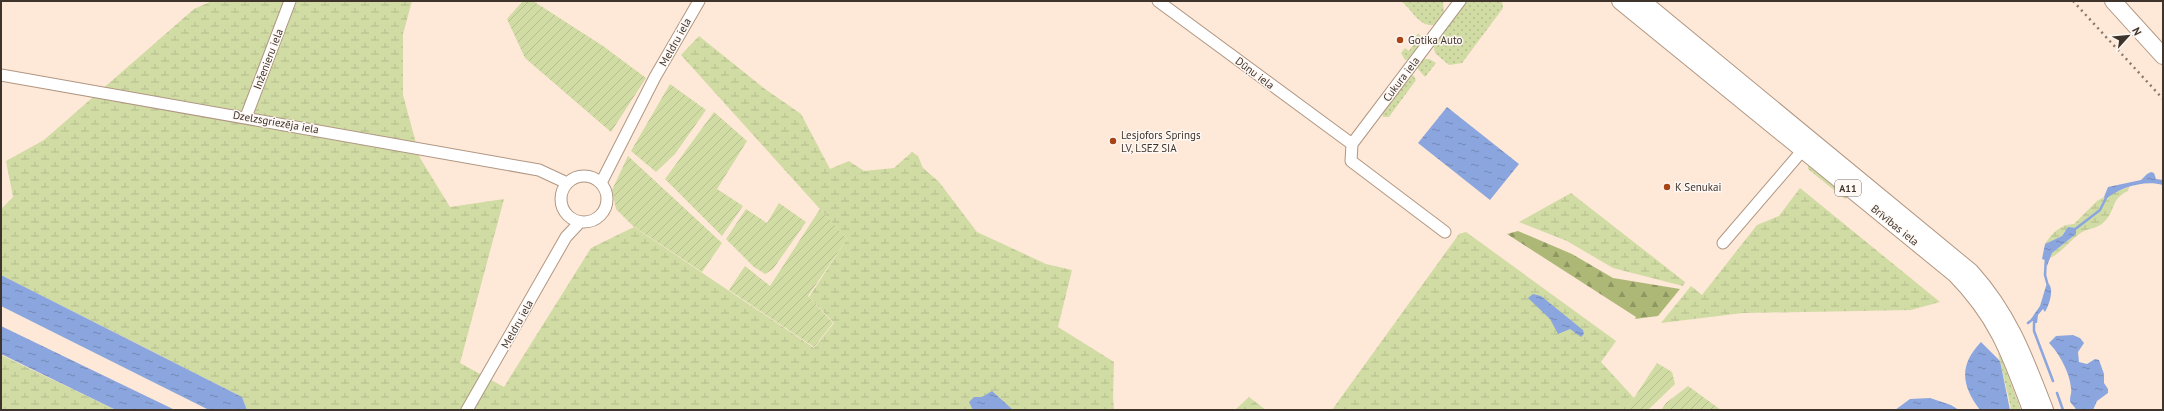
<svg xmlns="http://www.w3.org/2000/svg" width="2164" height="411" viewBox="0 0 2164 411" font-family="'PT Sans',sans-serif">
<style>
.grass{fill:url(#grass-dots)}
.forest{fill:url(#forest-firs)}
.wetland{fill:url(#wetland-marsh)}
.garden{fill:url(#garden-furrows)}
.water{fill:url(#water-ripples)}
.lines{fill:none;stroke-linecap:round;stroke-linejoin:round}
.stream{stroke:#8ba6de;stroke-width:2.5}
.minor-casing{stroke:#b09783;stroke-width:13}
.highway-casing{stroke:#b09783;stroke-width:18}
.minor{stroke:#fff;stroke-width:11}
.highway{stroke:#fff;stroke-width:16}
.rail{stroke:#88796e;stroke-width:2.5;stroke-dasharray:2 4;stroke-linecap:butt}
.poi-dot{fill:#a74314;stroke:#fef8f4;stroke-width:1.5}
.labels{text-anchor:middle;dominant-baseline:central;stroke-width:3;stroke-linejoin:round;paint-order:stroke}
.shield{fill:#fef8f4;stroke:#786f68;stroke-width:1}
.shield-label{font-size:10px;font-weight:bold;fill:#3f342c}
.poi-label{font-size:11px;fill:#3f342c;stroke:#fef8f4;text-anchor:start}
.street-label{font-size:11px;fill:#3f342c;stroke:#fef8f4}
</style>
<defs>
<pattern id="grass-dots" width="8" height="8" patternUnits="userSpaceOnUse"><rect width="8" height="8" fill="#d1dba4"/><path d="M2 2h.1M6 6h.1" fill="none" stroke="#b4bd8d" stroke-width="1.8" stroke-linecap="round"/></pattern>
<pattern id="forest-firs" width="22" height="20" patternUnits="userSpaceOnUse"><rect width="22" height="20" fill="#adb877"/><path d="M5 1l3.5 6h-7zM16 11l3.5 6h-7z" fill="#8e9662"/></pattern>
<pattern id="wetland-marsh" width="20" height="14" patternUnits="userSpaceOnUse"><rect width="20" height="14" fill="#d1dba4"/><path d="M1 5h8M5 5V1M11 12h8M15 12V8" fill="none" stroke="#b4bd8d"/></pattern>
<pattern id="garden-furrows" width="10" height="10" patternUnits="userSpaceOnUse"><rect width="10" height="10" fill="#d1dba4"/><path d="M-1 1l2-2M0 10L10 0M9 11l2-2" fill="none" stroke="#b4bd8d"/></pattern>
<pattern id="water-ripples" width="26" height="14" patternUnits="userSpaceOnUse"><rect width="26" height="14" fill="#8ba6de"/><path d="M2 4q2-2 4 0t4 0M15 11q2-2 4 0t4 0" fill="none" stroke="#7388b4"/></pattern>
</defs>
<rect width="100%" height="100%" fill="#fee8d7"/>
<path class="grass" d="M 1401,1 L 1443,1 L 1444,12 L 1435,25 C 1418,27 1413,10 1401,1 Z
M 1466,1 L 1502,1 L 1503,8 L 1462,63 L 1449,65 L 1435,53 L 1434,47 L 1438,38 Z
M 1418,34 L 1423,37 L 1423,41 L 1410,59 L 1405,60 L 1401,53 L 1405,48 L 1409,51 L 1413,45 L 1410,42 Z
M 1423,59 L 1429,59 L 1436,63 L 1425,77 L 1418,69 L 1418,64 Z
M 1413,75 L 1416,80 L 1389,117 L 1383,117 L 1382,111 L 1409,76 Z
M 1808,163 L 1847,197 L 1845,199 L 1808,169 Z
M 1998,353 L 2002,360 L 2021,410 L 2009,410 L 2011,408 Z"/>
<path class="forest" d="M 1518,231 L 1572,254 L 1613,278 L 1680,289 L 1658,316 L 1635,319 L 1636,317 L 1507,234 Z"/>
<path class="wetland" d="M 212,1 L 412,1 L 403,34 L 403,95 L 420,158 L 450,207 L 504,199 L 460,363 L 504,387 L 591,248 L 634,227 L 814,348 L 834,323 L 809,297 L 847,239 L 681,55 L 699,36 L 765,89 L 801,114 L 830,169 L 849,161 L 864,171 L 894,168 L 912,152 L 918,156 L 923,168 L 939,182 L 977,232 L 1046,264 L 1072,270 L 1058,327 L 1114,362 L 1113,396 L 1114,410 L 247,410 L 242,397 L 1,275 L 1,209 L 13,197 L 6,161 L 44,140 L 194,9 Z
M 2129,187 L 2128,191 C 2110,199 2116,211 2104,222 C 2098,228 2091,228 2084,231 C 2071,238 2063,252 2050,258 L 2052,253 L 2076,234 L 2065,231 L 2062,236 L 2045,244 C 2052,233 2061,224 2074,224 L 2097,201 L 2104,197 L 2107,199 L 2112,193 Z
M 1800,188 L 1940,302 L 1911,310 L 1743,313 L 1661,323 L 1691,286 L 1702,295 L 1757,225 L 1779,216 Z
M 1571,193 L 1685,282 L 1683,286 L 1613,268 L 1567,241 L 1519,222 Z
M 1466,232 L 1616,341 L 1601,362 L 1634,398 L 1626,410 L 1332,410 L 1459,234 Z
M 1,355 L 116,410 L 1,410 Z
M 1249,397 L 1266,410 L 1235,410 Z"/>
<path class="garden" d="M 533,1 L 603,46 L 646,78 L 611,132 L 525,58 L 507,19 L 522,2 Z
M 670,84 L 706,110 L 675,154 L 656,172 L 631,151 Z
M 714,112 L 747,141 L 717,189 L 743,206 L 722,236 L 665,179 Z
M 628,156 L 722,243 L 702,272 L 633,226 L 616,209 L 612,190 Z
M 779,203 L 806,222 L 773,269 L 765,274 L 754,267 L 726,239 L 746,209 L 767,223 Z
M 820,209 L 847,239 L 808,296 L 833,323 L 814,347 L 729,290 L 745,266 L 770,286 Z
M 1657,363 L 1672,372 L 1675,384 L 1648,410 L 1626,410 Z
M 1688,386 L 1721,410 L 1662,409 L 1666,403 Z"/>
<path class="water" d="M 1447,107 L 1519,164 L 1490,200 L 1418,143 Z
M 2151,172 L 2154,173 L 2156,179 L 2163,180 L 2163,185 C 2144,180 2121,187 2106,199 L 2104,197 L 2108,187 L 2141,180 L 2147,174 Z
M 2068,227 L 2076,228 L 2076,234 L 2052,253 L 2047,266 L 2045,260 L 2042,259 L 2045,244 L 2062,236 Z
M 1,275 L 242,397 L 247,410 L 209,410 L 1,306 Z
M 2049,284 C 2054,291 2049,305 2045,312 L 2043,309 L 2038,315 L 2037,323 L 2034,323 L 2031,319 L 2040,306 L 2046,286 Z
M 1533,294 L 1541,296 L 1583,330 L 1584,334 L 1581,337 L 1570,329 L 1558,334 L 1550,319 L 1528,298 Z
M 1,326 L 175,410 L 116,410 L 1,354 Z
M 2073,335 L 2080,338 L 2084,343 L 2078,352 L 2079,362 L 2087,364 L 2095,359 L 2099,360 L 2104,374 L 2104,383 L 2108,389 L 2108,393 L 2097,401 L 2093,410 L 2076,410 C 2075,406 2070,404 2070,400 C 2070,396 2072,392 2071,388 C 2070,373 2059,353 2049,343 L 2056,336 Z
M 1981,342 L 2000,361 L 2010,410 L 1980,410 C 1961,385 1959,365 1981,342 Z
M 992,391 L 1013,410 L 973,410 L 969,402 L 974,397 L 982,397 Z
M 1930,398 L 1951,405 L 1959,410 L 1895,410 L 1910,399 Z"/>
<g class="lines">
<path class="stream" d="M 2074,230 L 2100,210 L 2107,196
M 2046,257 L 2045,275 L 2048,286
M 2028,323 L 2033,319
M 2034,323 L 2034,331 L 2053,381
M 2057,393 L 2063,410"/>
<g class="minor-casing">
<path id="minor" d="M 1158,1 L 1352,144
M 1,75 L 539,170 L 567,183
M 246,117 L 290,1
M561 199a23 23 0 1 1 46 0a23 23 0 1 1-46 0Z
M 601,183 L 655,77 L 699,1
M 1445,232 L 1351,161 L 1352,144 L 1460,1
M 1723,243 L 1802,151
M 467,410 L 566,237 L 580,222"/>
</g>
<g class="highway-casing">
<path id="highway" d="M 1620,1 L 1955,274 C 1998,318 2010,354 2031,410
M 1642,1 L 1971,272 C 2009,314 2025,358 2045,410
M 2113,1 L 2163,56"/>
</g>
<use href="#minor" class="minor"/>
<use href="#highway" class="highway"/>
<path class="rail" d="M 2073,1 L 2163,99"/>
</g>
<g class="poi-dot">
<circle cx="1400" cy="40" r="4"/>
<circle cx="1113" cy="141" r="4"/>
<circle cx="1667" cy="187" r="4"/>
</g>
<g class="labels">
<rect class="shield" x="1835" y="180" width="26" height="16" rx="3"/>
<g class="shield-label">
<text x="1848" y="188">A11</text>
</g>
<g class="poi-label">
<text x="1408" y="40">Gotika Auto</text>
<text x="1121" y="135">Lesjofors Springs<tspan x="1121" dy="13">LV, LSEZ SIA</tspan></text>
<text x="1675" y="187">K Senukai</text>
</g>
<g class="street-label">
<text transform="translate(675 42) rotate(-61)">Meldru iela</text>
<text transform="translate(268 59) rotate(-69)">Inženieru iela</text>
<text transform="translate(1255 73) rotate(37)">Dūņu iela</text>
<text transform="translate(1401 79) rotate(-53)">Cukura iela</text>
<text transform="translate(276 122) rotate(10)">Dzelzsgriezēja iela</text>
<text transform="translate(1895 225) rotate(39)">Brīvības iela</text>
<text transform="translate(517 324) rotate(-61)">Meldru iela</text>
</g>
</g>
<rect width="2164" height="411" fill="none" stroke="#3f342c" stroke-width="4"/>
<g transform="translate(2128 36) rotate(63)" stroke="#fef8f4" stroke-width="3" paint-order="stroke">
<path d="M0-3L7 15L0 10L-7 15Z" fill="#3f342c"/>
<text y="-6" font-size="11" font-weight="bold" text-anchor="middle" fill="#3f342c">N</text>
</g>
</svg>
